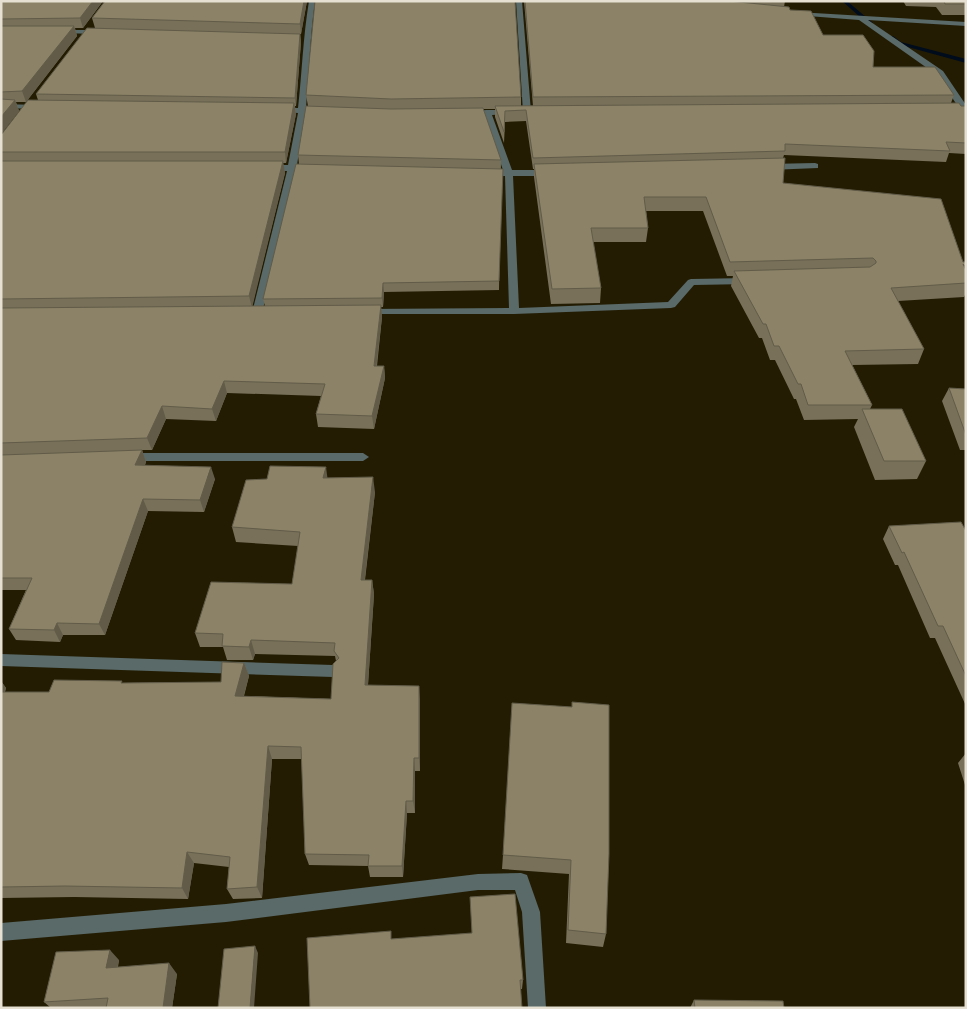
<svg xmlns="http://www.w3.org/2000/svg" width="967" height="1009" viewBox="0 0 967 1009" font-family="Rubik,sans-serif">
<style>
.lines{fill:none;stroke-linecap:round;stroke-linejoin:round}
.stream{fill:#000c1b;fill-rule:evenodd}
.minor{fill:#596a69;fill-rule:evenodd}
.wall{fill:#787059}
.shaded-wall{fill:#615b48}
.building{fill:#8b8267;stroke:#615b48}
</style>
<rect width="100%" height="100%" fill="#231c03"/>
<g class="lines">
<path class="stream" d="M 842,1 L 847,1 L 873,23 L 873,25 L 869,25 Z
M 889,36 L 893,36 L 901,42 L 966,59 L 966,63 L 897,44 L 889,38 Z"/>
<path class="minor" d="M 309,1 L 315,1 C 310,37 309,72 306,108 L 321,109 L 325,111 L 321,113 L 305,113 L 297,165 L 311,165 L 315,168 L 311,171 L 296,171 L 262,313 L 257,316 L 252,313 L 287,171 L 269,171 L 265,168 L 269,165 L 288,165 L 298,113 L 279,112 L 275,110 L 279,108 L 298,108 C 302,72 303,37 309,1 Z
M 516,1 L 522,1 L 531,112 L 527,114 L 523,112 Z
M 797,12 L 966,22 L 966,26 L 868,20 L 943,71 L 966,105 L 966,112 L 951,112 L 951,108 L 959,108 L 937,75 L 859,20 L 795,15 L 795,13 Z
M 59,30 L 99,30 L 102,32 L 99,34 L 57,33 L 56,32 Z
M 1,104 L 39,105 L 43,107 L 39,109 L 1,108 Z
M 487,110 L 511,110 L 515,112 L 511,114 L 492,115 L 512,170 L 551,170 L 555,173 L 551,176 L 513,176 L 519,308 L 668,302 L 688,280 L 691,279 L 748,278 L 753,281 L 748,284 L 694,285 L 675,307 L 671,308 L 514,314 L 361,314 L 361,310 L 365,309 L 509,308 L 505,176 L 486,176 L 482,173 L 486,170 L 503,170 L 484,115 L 469,115 L 465,113 L 469,111 Z
M 815,163 L 818,164 L 818,168 L 769,170 L 765,167 L 769,164 Z
M 129,453 L 363,453 L 369,457 L 363,461 L 129,461 L 123,457 Z
M 1,654 L 333,665 L 338,667 L 340,671 L 338,675 L 333,677 L 1,666 Z
M 521,873 L 527,875 L 540,912 L 546,1008 L 528,1008 L 522,912 L 515,890 L 478,890 L 226,922 L 1,941 L 1,923 L 226,904 L 478,874 Z"/>
</g>
<path class="wall" d="M 1,1 L 103,1 L 83,28 L 75,28 L 77,36 L 26,102 L 16,102 L 19,111 L 1,134 Z
M 307,1 L 301,34 L 300,34 L 301,42 L 296,106 L 295,106 L 296,114 L 286,163 L 283,163 L 285,173 L 252,306 L 265,306 L 263,299 L 299,164 L 298,155 L 308,106 L 306,95 L 521,97 L 521,106 L 533,106 L 524,1 L 785,1 L 784,7 L 823,35 L 873,67 L 954,95 L 951,103 L 961,106 L 966,106 L 966,154 L 949,153 L 946,162 L 784,155 L 783,158 L 783,183 L 963,262 L 966,262 L 966,293 L 964,297 L 898,301 L 924,349 L 918,364 L 852,365 L 872,405 L 870,409 L 926,461 L 917,479 L 875,480 L 854,427 L 858,419 L 804,420 L 796,399 L 794,399 L 775,360 L 770,360 L 762,338 L 759,338 L 731,286 L 733,276 L 727,276 L 703,211 L 646,211 L 648,228 L 646,242 L 593,242 L 601,288 L 600,303 L 551,304 L 534,177 L 534,169 L 533,169 L 526,121 L 505,122 L 504,143 L 495,117 L 495,109 L 483,109 L 501,160 L 499,290 L 384,292 L 383,307 L 381,307 L 382,317 L 377,366 L 384,366 L 385,378 L 374,429 L 318,427 L 316,414 L 321,396 L 227,393 L 216,421 L 166,419 L 152,450 L 142,450 L 146,462 L 145,465 L 215,479 L 204,512 L 148,511 L 105,635 L 63,635 L 60,642 L 16,640 L 9,629 L 26,590 L 1,590 L 1,135 L 38,100 L 36,94 L 95,28 L 92,18 Z
M 903,1 L 966,1 L 966,15 L 942,15 L 936,7 L 906,6 Z
M 949,388 L 966,389 L 966,450 L 960,450 L 942,401 Z
M 327,478 L 375,492 L 365,580 L 372,580 L 374,594 L 368,685 L 420,699 L 420,771 L 415,771 L 415,813 L 407,813 L 403,877 L 370,877 L 368,866 L 309,865 L 305,854 L 302,759 L 272,759 L 262,898 L 233,899 L 227,889 L 229,867 L 194,863 L 188,899 L 74,897 L 1,898 L 1,681 L 6,688 L 5,692 L 49,692 L 123,683 L 221,682 L 244,663 L 249,676 L 244,696 L 331,699 L 336,661 L 335,656 L 255,654 L 253,660 L 227,660 L 223,647 L 200,647 L 195,633 L 292,584 L 298,546 L 236,542 L 232,527 Z
M 889,526 L 966,531 L 966,706 L 935,638 L 930,638 L 898,565 L 895,565 L 883,539 Z
M 572,702 L 606,934 L 603,947 L 566,943 L 569,874 L 502,869 L 503,855 L 572,707 Z
M 966,753 L 966,788 L 958,763 Z
M 393,939 L 523,980 L 522,989 L 520,989 Z
M 119,960 L 118,967 L 177,974 L 172,1008 L 51,1008 L 44,1002 Z
M 694,1000 L 784,1008 L 690,1008 Z"/>
<path class="shaded-wall" d="M 93,1 L 103,1 L 83,28 L 80,18 Z
M 304,1 L 307,1 L 301,34 L 300,24 Z
M 74,26 L 77,36 L 26,102 L 22,91 Z
M 300,34 L 301,42 L 296,106 L 295,98 Z
M 15,100 L 19,111 L 1,134 L 1,117 Z
M 294,103 L 296,114 L 286,163 L 285,152 Z
M 283,161 L 285,173 L 252,308 L 249,296 Z
M 383,283 L 384,292 L 383,307 L 382,298 Z
M 381,305 L 382,317 L 375,378 L 374,366 Z
M 384,366 L 385,378 L 374,429 L 372,416 Z
M 224,381 L 227,393 L 216,421 L 212,409 Z
M 162,406 L 166,419 L 152,450 L 147,438 Z
M 142,450 L 146,462 L 140,477 L 135,465 Z
M 211,467 L 215,479 L 204,512 L 200,500 Z
M 326,467 L 328,482 L 323,478 Z
M 373,477 L 375,492 L 363,594 L 361,580 Z
M 143,499 L 148,511 L 105,635 L 99,624 Z
M 372,580 L 374,594 L 367,699 L 365,685 Z
M 57,623 L 63,635 L 60,642 L 54,630 Z
M 251,640 L 255,654 L 253,660 L 249,647 Z
M 244,663 L 249,676 L 240,709 L 235,696 Z
M 1,681 L 6,688 L 1,701 Z
M 419,686 L 420,699 L 420,771 L 419,758 Z
M 268,746 L 272,759 L 262,898 L 257,887 Z
M 414,758 L 415,771 L 415,813 L 413,801 Z
M 406,801 L 407,813 L 403,877 L 402,866 Z
M 187,852 L 194,863 L 188,899 L 182,888 Z
M 255,946 L 258,953 L 254,1008 L 250,1008 Z
M 110,950 L 119,960 L 115,978 L 106,968 Z
M 169,963 L 177,974 L 172,1008 L 163,1008 Z"/>
<path class="building" d="M 1,1 L 93,1 L 80,18 L 1,19 Z
M 105,1 L 304,1 L 300,24 L 92,18 Z
M 315,1 L 515,1 L 521,97 L 391,99 L 306,95 Z
M 525,1 L 729,1 L 789,7 L 790,10 L 811,11 L 823,35 L 863,35 L 874,51 L 873,67 L 935,67 L 954,95 L 533,97 Z
M 944,1 L 966,1 L 966,4 L 945,4 Z
M 1,26 L 74,26 L 22,91 L 1,92 Z
M 87,28 L 300,34 L 295,98 L 36,94 Z
M 1,99 L 15,100 L 1,117 Z
M 28,100 L 294,103 L 285,152 L 1,152 L 1,135 Z
M 959,103 L 961,106 L 966,106 L 966,143 L 946,142 L 950,151 L 785,144 L 785,151 L 533,158 L 526,110 L 505,111 L 504,132 L 495,106 Z
M 306,106 L 391,109 L 483,108 L 501,160 L 298,155 Z
M 785,158 L 783,183 L 941,199 L 963,262 L 966,262 L 966,267 L 963,264 L 966,270 L 966,283 L 891,288 L 924,349 L 845,351 L 872,405 L 808,405 L 801,384 L 798,384 L 779,346 L 774,346 L 766,324 L 763,324 L 734,271 L 870,267 L 876,263 L 876,261 L 873,258 L 730,262 L 706,197 L 644,197 L 648,228 L 591,228 L 601,288 L 552,289 L 534,164 Z
M 1,161 L 283,161 L 249,296 L 1,299 Z
M 296,164 L 503,169 L 499,281 L 383,283 L 382,298 L 263,299 Z
M 381,305 L 374,366 L 384,366 L 372,416 L 316,414 L 325,384 L 224,381 L 212,409 L 162,406 L 147,438 L 1,443 L 1,308 Z
M 949,388 L 966,389 L 966,435 Z
M 862,409 L 902,409 L 926,461 L 884,461 Z
M 142,450 L 135,465 L 211,467 L 200,500 L 143,499 L 99,624 L 57,623 L 54,630 L 9,629 L 32,578 L 1,578 L 1,455 Z
M 270,466 L 326,467 L 323,478 L 373,477 L 361,580 L 372,580 L 365,685 L 419,686 L 419,758 L 414,758 L 413,801 L 406,801 L 402,866 L 368,866 L 369,855 L 305,854 L 301,747 L 268,746 L 257,887 L 227,889 L 230,857 L 187,852 L 182,888 L 65,886 L 1,887 L 1,692 L 49,692 L 54,680 L 122,681 L 121,683 L 221,682 L 222,662 L 244,663 L 235,696 L 331,699 L 333,664 L 339,658 L 334,651 L 335,643 L 251,640 L 249,647 L 222,646 L 223,634 L 195,633 L 211,582 L 292,584 L 300,532 L 232,527 L 246,480 L 267,479 Z
M 961,522 L 966,531 L 966,676 L 943,626 L 938,626 L 904,552 L 902,553 L 889,526 Z
M 572,702 L 609,705 L 609,854 L 606,934 L 568,930 L 571,860 L 503,855 L 512,703 L 572,707 Z
M 515,894 L 523,980 L 520,980 L 522,1008 L 310,1008 L 307,938 L 391,931 L 391,939 L 472,933 L 470,897 Z
M 255,946 L 250,1008 L 218,1008 L 224,949 Z
M 110,950 L 106,968 L 169,963 L 163,1008 L 106,1008 L 108,998 L 44,1002 L 56,952 Z
M 694,1000 L 783,1001 L 784,1008 L 695,1008 Z"/>
<rect width="967" height="1009" fill="none" stroke="#e5e0d1" stroke-width="5"/>
</svg>
